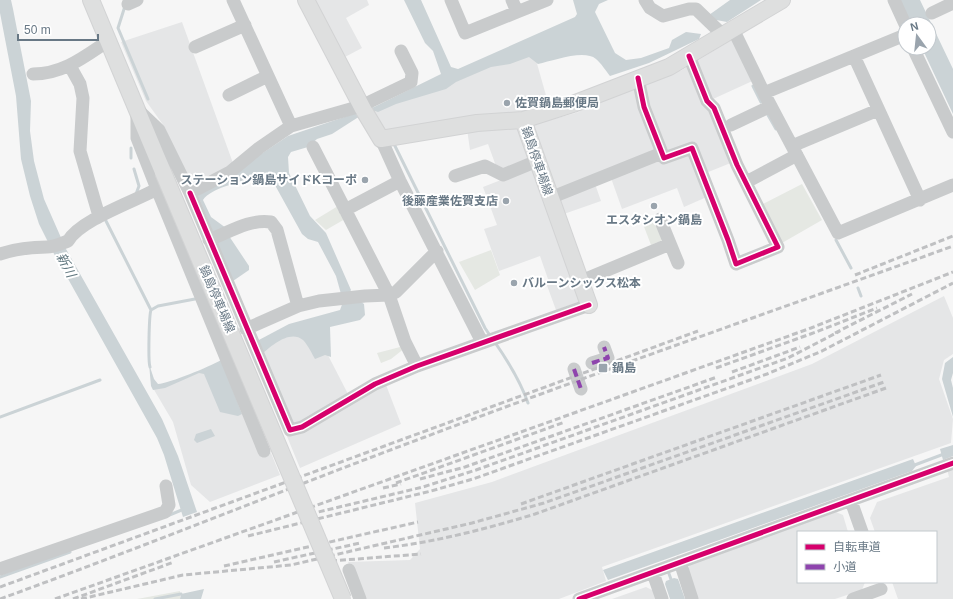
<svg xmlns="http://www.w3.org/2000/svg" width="953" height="599" viewBox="0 0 953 599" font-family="Arial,'Noto Sans JP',sans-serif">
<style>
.built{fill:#e5e6e7}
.green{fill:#e5e8e3}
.water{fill:#cbd3d6}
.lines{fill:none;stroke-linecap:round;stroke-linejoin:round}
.stream{stroke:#cbd3d6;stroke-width:3}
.major-casing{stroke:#d2d3d4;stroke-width:18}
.minor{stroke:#c9cbcc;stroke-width:13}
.major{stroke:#dedfdf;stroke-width:16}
.rail{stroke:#bfc0c2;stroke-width:3;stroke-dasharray:6 3;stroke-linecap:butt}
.major-bridge-casing{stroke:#d2d3d4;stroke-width:18;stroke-linecap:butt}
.major-bridge{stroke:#dedfdf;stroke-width:16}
.quiet{stroke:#8e44ad;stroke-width:4;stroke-dasharray:8 4;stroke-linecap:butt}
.cycleway-casing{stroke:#fff;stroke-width:8}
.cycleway{stroke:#d6006c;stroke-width:5}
.poi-dot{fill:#9aa4ad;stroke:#fff;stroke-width:1.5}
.labels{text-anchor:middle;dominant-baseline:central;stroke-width:4;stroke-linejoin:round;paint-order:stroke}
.poi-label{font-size:12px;font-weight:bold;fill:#687885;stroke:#fff;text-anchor:start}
.street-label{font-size:12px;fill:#687885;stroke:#fff}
.water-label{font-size:13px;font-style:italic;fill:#637980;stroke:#fff}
</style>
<rect width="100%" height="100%" fill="#f6f6f6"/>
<path class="built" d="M 313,0 L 367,0 L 369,5 L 346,18 L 362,48 L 343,58 Z
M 182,22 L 238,177 L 197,199 L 164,126 L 146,101 L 121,42 Z
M 738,36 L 759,78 L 713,99 L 738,160 L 701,175 L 709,196 L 684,207 L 677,188 L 622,209 L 611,178 L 595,184 L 601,201 L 561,215 L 532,125 L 579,112 L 583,108 L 682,70 Z
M 534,53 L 549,106 L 518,114 L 385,131 L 372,111 L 494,62 Z
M 519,126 L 581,301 L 556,310 L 545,280 L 548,279 L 540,256 L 499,271 L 484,229 L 497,225 L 483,187 L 501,180 L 488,144 L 470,150 L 467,129 Z
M 944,296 L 953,318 L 953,354 L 944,360 L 939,379 L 953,419 L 951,443 L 602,567 L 606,581 L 559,599 L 364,599 L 348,562 L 410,560 L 420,549 L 415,503 L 492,482 L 812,364 Z
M 316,332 L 348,394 L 383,377 L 401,424 L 300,468 L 286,434 L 259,348 L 282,335 Z
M 224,364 L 259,450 L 271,453 L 280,475 L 210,502 L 191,485 L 173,422 L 153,388 Z
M 953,467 L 953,599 L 898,599 L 892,582 L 936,582 L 936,532 L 875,532 L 870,518 L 877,502 L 949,477 L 947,469 Z
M 836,512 L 843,515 L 848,532 L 798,532 L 798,582 L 865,582 L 862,590 L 835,599 L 698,599 L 688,569 L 691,563 Z
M 646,587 L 654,591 L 656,599 L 612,599 Z"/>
<path class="green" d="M 802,184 L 822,220 L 782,243 L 761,205 Z
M 338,206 L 345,219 L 326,230 L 315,220 Z
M 655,219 L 663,240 L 651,245 L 643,224 Z
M 491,250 L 500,275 L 475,290 L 459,262 Z
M 404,346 L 405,348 L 391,359 L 381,363 L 377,353 Z
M 180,591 L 180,599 L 137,599 Z"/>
<path class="water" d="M 0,0 L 11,0 L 13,9 L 31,101 L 30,131 L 34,161 L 44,199 L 66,249 L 162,419 L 178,456 L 197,512 L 183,517 L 164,455 L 157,438 L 53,252 L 39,224 L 30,196 L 21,159 L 16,96 L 0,13 Z
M 404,0 L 421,0 L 451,67 L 458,69 L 575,17 L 577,14 L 573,0 L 608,0 L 599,4 L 595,12 L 615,53 L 626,60 L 641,58 L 669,48 L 672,40 L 686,32 L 701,34 L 699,39 L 649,63 L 610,76 C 606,71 601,63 596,59 C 584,49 553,61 538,64 L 529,57 L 510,64 L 491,67 L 456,82 L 446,89 L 396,104 L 378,112 L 375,111 L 357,118 L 332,134 L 317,139 L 308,147 L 291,152 L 288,157 L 289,173 L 310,216 L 326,233 L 351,290 L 348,295 L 341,294 L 336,276 L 318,242 L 308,239 L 302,234 L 276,187 L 267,174 C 250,180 213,186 203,200 L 211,217 L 226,228 L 229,236 L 249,266 L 249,270 L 233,281 L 198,196 L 288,136 L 374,107 L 441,74 L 433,51 L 425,43 Z
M 730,0 L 761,0 L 727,22 L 711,19 L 709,15 Z
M 900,0 L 920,0 L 953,69 L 953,114 L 922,48 L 929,48 L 929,24 L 911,24 Z
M 358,300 L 364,304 L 365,315 L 360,320 L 330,327 L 331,357 L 325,355 L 315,359 C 312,354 308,345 303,340 C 290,329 271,346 262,354 L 257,341 L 289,324 L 340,310 L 343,302 Z
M 953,357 L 953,373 L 951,380 L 953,388 L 953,417 L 942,379 L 945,363 Z
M 221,360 L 242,414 L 238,416 L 220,412 L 204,374 L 199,373 L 165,388 L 153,390 L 151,386 L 149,364 L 154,379 L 158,384 C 170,383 209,367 221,360 Z
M 211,429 L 215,436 L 197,443 L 194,440 L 196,434 Z
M 953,445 L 953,456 L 943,460 L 940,449 Z
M 913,459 L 916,466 L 912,471 L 608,580 L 603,570 Z
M 674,578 L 678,579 L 685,599 L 670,599 L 665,584 L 666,581 Z
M 204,589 L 201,599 L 180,599 L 181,594 Z"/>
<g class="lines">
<path class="stream" d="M 125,6 L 118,28 L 148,99
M 753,86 L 761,102
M 768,115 L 776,129
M 393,142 L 485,328 L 491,337
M 131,148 L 131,158
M 134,169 L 139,186 L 136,194
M 106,221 L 151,310
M 836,240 L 851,268
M 858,288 L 861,296
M 494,341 C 508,361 520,380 528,403
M 150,367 C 148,362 149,315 151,310 L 158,306 L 195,299
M 0,417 L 100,380
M 912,466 L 944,454
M 167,516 L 184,509
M 668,571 L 672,582
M 0,577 L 70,552
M 155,599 L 181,594"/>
<g class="major-casing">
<path id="major" d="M 91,0 L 163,172
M 306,0 L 363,109 L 381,139 L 477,123 L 523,120 L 573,104 L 669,67 L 782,0
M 523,120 L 589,305"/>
</g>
<path class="minor" d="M 233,0 L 291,126
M 451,0 L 465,33 L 517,12 L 512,0
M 645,0 L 650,8 L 663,16 L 689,9 L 696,9 L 723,35
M 894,0 L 905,24
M 128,4 L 137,0
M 517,12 L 547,0
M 932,13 L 953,3
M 733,29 L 764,93 L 838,233 L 953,185
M 195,47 L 245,25
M 913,48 L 953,132
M 854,56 L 920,200
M 70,66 L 80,84 L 83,98 L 80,151 L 99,216
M 33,74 C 63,74 84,57 108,41
M 638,78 L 644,107 L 664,158 L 692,148 L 728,240 L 736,264 L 778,247 L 737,165 L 714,108 L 707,101 L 689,56
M 764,93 L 905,35
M 229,95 L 268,76
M 138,110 L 159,130 L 190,193 L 230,172 L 259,148 L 291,126 L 361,106 L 411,82 L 412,73 L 401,51
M 731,125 L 771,106
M 381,139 L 400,181 L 482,342
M 792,146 L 878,110
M 313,147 L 389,295 L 405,342 L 417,366
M 455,176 L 485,166 L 503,175 L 537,161
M 752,179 L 797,155
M 157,189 L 264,451
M 190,193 L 290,430 L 302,427 L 375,384 L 417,366 L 589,305
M 550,198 L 662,153
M 345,210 L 400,181
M 660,219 L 678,263
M 209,240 C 230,232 248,219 271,222 L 277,230 L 298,306
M 0,254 C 15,249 31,247 47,247 C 54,247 62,243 68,241 C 80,220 133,202 157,189 L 137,138 L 137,113
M 581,281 L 670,244
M 246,329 L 298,306 L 319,301 L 365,296 L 389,295 L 396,292 L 437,251
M 592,363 L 608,358 L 604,347
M 574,369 L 581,389
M 851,501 L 862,532
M 680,562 L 692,599
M 0,569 L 165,512 L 169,505 L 166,486
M 349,570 L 360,599
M 653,573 L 662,599
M 579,599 L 953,463
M 853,599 L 881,589"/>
<use href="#major" class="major"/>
<path class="rail" d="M 855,275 L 953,236
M 835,333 L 912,294
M 716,368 L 816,332 L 877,308
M 732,372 L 800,347
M 420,479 L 465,467 L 717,377
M 396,483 L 565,422
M 383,488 L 401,484
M 521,504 L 881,375
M 310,514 L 423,487 L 476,470 L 788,358 L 840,331
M 248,536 L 431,491 L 473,479 L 767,374 L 822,351 L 953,283
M 384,548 C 435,542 486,529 535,514 L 886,388
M 331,561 L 421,554
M 274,562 L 360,543
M 224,566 L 418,522
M 0,587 L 698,331
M 0,599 C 143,547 283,490 425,437 C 600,371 777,310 953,246
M 55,599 L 811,328 L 953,272
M 73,599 L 174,562
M 81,599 L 183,575 L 291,565 L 472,523 L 544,503 L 884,382"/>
<g class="major-bridge-casing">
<path id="major-bridge" d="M 163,172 L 343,599"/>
</g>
<use href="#major-bridge" class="major-bridge"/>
<path class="quiet" d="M 592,363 L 608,358 L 604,347
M 574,369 L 581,389"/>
<g class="cycleway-casing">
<path id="cycleway" d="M 638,78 L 644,107 L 664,158 L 692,148 L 728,240 L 736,264 L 778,247 L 737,165 L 714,108 L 707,101 L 689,56
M 190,193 L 290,430 L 302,427 L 375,384 L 417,366 L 589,305
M 579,599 L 953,463"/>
</g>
<use href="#cycleway" class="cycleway"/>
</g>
<g class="poi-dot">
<circle cx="507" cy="103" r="4"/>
<circle cx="365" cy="180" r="4"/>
<circle cx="506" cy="201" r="4"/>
<circle cx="654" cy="206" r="4"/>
<circle cx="514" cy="283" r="4"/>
<rect x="598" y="363" width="10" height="10" rx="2"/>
</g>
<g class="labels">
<g class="poi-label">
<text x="515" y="103">佐賀鍋島郵便局</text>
<text x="357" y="180" text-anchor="end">ステーション鍋島サイドKコーポ</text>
<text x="498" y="201" text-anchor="end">後藤産業佐賀支店</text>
<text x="654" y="220" text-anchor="middle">エスタシオン鍋島</text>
<text x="522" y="283">バルーンシックス松本</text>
<text x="612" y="368">鍋島</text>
</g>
<g class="street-label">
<text transform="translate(537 161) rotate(71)">鍋島停車場線</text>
<text transform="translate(217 299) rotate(67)">鍋島停車場線</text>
</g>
<g class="water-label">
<text transform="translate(66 265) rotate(62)">新川</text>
</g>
</g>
<rect x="797" y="531" width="140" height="52" fill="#ffffff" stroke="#c3c9ce"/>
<rect x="805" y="544" width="20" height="6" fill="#d6006c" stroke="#c3c9ce"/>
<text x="833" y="551" font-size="12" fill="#687885">自転車道</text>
<rect x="805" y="564" width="20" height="6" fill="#8e44ad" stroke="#c3c9ce"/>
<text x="833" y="571" font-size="12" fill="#687885">小道</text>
<g transform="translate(917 36) rotate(345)"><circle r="19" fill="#ffffff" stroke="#c3c9ce"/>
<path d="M0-3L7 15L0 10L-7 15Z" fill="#9aa4ad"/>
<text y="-6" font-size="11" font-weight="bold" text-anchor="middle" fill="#687885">N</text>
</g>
<path d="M18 34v6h80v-6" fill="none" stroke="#687885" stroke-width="2"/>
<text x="24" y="34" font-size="12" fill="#687885" stroke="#ffffff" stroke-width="3" paint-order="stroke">50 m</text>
</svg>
